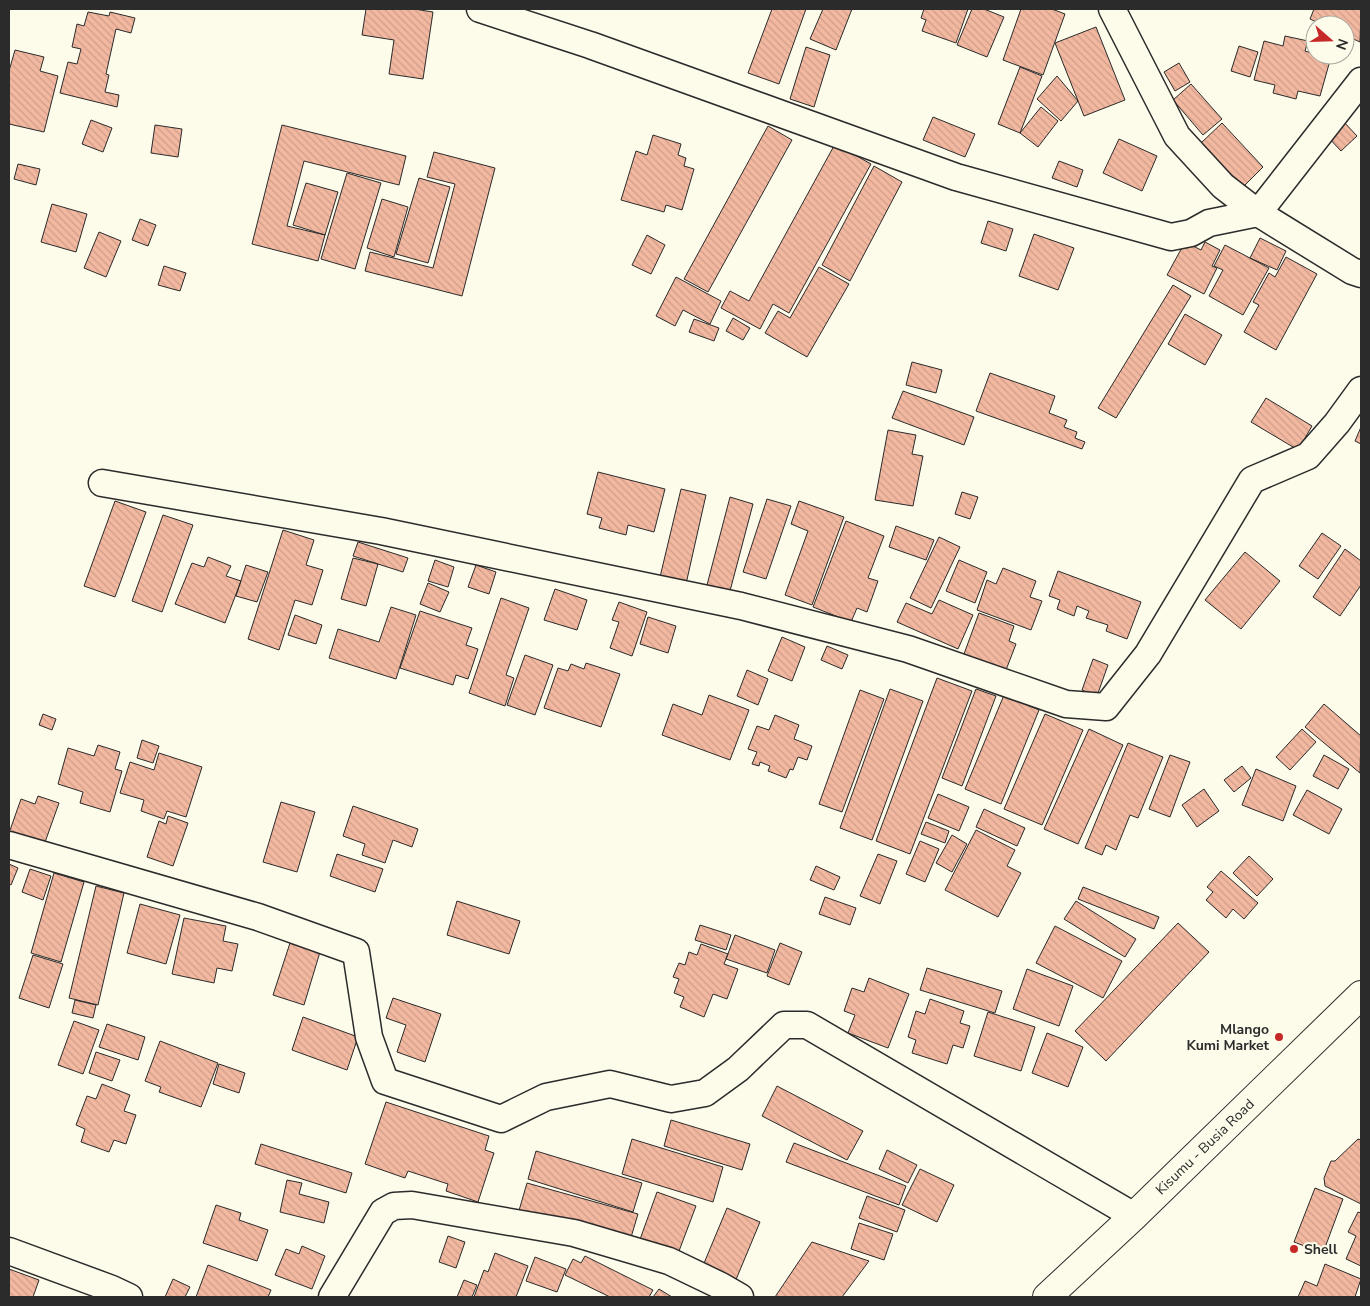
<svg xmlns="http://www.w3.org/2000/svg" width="1370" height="1306" viewBox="0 0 1370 1306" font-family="'Nunito Sans',sans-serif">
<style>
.building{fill:url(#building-back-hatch);stroke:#2b2b2b}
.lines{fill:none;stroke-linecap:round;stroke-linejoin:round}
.street-casing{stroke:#2b2b2b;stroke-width:29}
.highway-casing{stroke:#2b2b2b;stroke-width:30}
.street{stroke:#fdfbea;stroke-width:26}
.highway{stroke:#fdfbea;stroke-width:28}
.poi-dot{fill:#c62828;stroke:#fdfbea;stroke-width:2}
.labels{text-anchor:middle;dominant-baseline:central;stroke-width:4;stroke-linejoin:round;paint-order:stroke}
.poi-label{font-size:14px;font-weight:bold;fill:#2b2b2b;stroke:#fdfbea;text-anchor:end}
.street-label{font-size:14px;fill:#2b2b2b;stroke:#fdfbea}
</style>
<defs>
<pattern id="building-back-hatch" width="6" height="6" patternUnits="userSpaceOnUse" patternTransform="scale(1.25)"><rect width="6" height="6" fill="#f2b8a0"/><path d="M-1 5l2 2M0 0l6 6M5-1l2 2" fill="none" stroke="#d09e8a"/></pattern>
</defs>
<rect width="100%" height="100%" fill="#fdfbea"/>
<path class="building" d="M 366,9 L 414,9 L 433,12 L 423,79 L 389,74 L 394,40 L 362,35 Z
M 772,9 L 806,9 L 779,84 L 748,73 Z
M 823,9 L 852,9 L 836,50 L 810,39 Z
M 924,9 L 968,9 L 956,43 L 922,31 L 926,20 L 921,18 Z
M 972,9 L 984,9 L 1004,17 L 987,57 L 957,45 Z
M 1021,9 L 1052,9 L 1065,14 L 1043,75 L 1003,60 Z
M 1314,9 L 1361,9 L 1360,42 L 1345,35 L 1345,25 L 1323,25 L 1310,19 Z
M 88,12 L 109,16 L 110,12 L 135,18 L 131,33 L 116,29 L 106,74 L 109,75 L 105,92 L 119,95 L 117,107 L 60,93 L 68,62 L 77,64 L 81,49 L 72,47 L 77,24 L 84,26 Z
M 1096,27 L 1125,100 L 1084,116 L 1055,43 Z
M 1285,36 L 1308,41 L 1305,51 L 1315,54 L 1315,55 L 1331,57 L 1320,96 L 1298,91 L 1296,99 L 1273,93 L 1275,85 L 1254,80 L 1264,41 L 1283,46 Z
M 1239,46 L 1258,52 L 1250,77 L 1231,71 Z
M 806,47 L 830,55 L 814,107 L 790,99 Z
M 15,50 L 44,57 L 40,71 L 58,76 L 44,132 L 9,124 L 9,71 Z
M 1179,63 L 1190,82 L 1175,91 L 1164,72 Z
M 1020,67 L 1042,76 L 1020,133 L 998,124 Z
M 1057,76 L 1078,101 L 1061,121 L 1037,99 Z
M 1191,84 L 1222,119 L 1203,135 L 1173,100 Z
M 1041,107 L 1058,121 L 1038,147 L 1020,133 Z
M 933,117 L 975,134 L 965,157 L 923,140 Z
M 91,120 L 112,128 L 103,152 L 82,144 Z
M 1342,120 L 1357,136 L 1341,151 L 1326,135 Z
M 1222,123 L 1263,167 L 1243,187 L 1201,143 Z
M 155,125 L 182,129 L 178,157 L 151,153 Z
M 282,125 L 406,156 L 399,185 L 304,161 L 287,226 L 325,235 L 318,261 L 252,244 Z
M 768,126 L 792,140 L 708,292 L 684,279 Z
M 653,135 L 681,144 L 678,155 L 686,158 L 684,166 L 694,169 L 682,210 L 666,205 L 664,212 L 621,200 L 636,151 L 647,155 Z
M 1119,139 L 1157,156 L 1142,191 L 1103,173 Z
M 835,144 L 871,164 L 789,313 L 773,304 L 760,329 L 721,308 L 730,291 L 749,301 Z
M 434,152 L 495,168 L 462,296 L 365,271 L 370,252 L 433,268 L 455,184 L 427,177 Z
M 1059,161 L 1083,170 L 1077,187 L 1052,178 Z
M 18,164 L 40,169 L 36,185 L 14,179 Z
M 874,166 L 902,182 L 850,281 L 822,265 Z
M 347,173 L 381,183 L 355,269 L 321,259 Z
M 419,178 L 450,187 L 428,263 L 396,254 Z
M 306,183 L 338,192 L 325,235 L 293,225 Z
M 382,199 L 408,207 L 394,257 L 367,248 Z
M 52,204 L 87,214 L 76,252 L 41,242 Z
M 140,219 L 156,225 L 148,246 L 132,240 Z
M 988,221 L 1013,229 L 1006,251 L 981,243 Z
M 99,232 L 121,241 L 106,277 L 84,268 Z
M 1034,234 L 1074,248 L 1058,290 L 1019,276 Z
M 647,235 L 665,245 L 651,274 L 632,265 Z
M 1260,238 L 1286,251 L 1277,270 L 1250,258 Z
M 1185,242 L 1201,250 L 1205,242 L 1220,250 L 1212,266 L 1217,268 L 1204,294 L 1167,275 Z
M 1225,245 L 1269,268 L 1243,315 L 1209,296 L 1223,270 L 1214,266 Z
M 1286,257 L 1317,274 L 1276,350 L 1244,332 L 1259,305 L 1253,302 L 1269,273 L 1275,277 Z
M 164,266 L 186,273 L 180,291 L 158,285 Z
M 819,267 L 849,284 L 807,357 L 765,333 L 778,311 L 790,318 Z
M 676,277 L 721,301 L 710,324 L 683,310 L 675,326 L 656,316 Z
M 1173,285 L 1191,296 L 1116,418 L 1098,408 Z
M 1185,314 L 1222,335 L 1205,365 L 1168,344 Z
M 733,318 L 750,328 L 743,340 L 726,331 Z
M 694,319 L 719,328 L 714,341 L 689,332 Z
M 912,362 L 942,370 L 936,393 L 906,385 Z
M 990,373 L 1055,396 L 1049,413 L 1067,420 L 1064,427 L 1077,432 L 1075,438 L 1085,442 L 1082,449 L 976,411 Z
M 903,391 L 974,417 L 964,445 L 892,418 Z
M 1266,398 L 1312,426 L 1298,450 L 1251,422 Z
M 1361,427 L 1361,444 L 1355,441 Z
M 888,430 L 916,435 L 912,454 L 923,456 L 913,506 L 875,500 Z
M 598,472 L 665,489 L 654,532 L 628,525 L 626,535 L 599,528 L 602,518 L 587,514 Z
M 681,489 L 706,495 L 686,584 L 660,577 Z
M 962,492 L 978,497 L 970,519 L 955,514 Z
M 730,497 L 753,504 L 730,591 L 707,585 Z
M 767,499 L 791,506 L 766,579 L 743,572 Z
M 115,501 L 146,512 L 115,597 L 84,586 Z
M 799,501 L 844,517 L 812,605 L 785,595 L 808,531 L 791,524 Z
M 163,515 L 193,525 L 162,612 L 132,601 Z
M 846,521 L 884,536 L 868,578 L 878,581 L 867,612 L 857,608 L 851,622 L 813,607 Z
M 896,526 L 934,540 L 926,560 L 889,547 Z
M 283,530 L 314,540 L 306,565 L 323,570 L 312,605 L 295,600 L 279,650 L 248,639 Z
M 1322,533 L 1341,546 L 1318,579 L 1299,566 Z
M 939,537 L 960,547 L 931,608 L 910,598 Z
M 358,542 L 408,558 L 403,572 L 353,556 Z
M 1345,549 L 1361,561 L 1361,585 L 1340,616 L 1313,597 Z
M 1245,552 L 1280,581 L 1241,629 L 1205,600 Z
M 208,557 L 231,566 L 226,576 L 241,581 L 225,623 L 175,604 L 192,563 L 204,567 Z
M 353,558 L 378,564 L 366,606 L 341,599 Z
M 435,560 L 454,567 L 448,587 L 428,581 Z
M 959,560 L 987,572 L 975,603 L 946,591 Z
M 246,565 L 268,572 L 257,602 L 236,596 Z
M 476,565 L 496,572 L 489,594 L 468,587 Z
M 1003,568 L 1036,581 L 1030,597 L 1042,601 L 1031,630 L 977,610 L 987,580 L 996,584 Z
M 1058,571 L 1141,602 L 1127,639 L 1106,631 L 1108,625 L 1086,618 L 1089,611 L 1077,606 L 1074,616 L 1057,609 L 1060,600 L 1049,596 Z
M 428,583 L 449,592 L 440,612 L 420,604 Z
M 555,589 L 587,600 L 577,630 L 544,620 Z
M 501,598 L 529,608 L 506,675 L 514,678 L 505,706 L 469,693 Z
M 939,600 L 973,615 L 958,649 L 897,622 L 906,603 L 932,614 Z
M 619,602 L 647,612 L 632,656 L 610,648 L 619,622 L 612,620 Z
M 391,607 L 416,615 L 396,679 L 329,658 L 338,629 L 379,642 Z
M 420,611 L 472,628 L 466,645 L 478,649 L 468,679 L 456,675 L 453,685 L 400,668 Z
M 979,613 L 1014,626 L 1009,641 L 1016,644 L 1006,670 L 964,654 Z
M 295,615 L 322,625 L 316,644 L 288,635 Z
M 648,617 L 676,626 L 668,653 L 640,644 Z
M 782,637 L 805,647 L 792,681 L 768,671 Z
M 827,646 L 848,655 L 842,669 L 821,660 Z
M 525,655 L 553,665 L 535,715 L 507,705 Z
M 1093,659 L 1108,665 L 1097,696 L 1082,690 Z
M 586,663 L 620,674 L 601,727 L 544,708 L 558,668 L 568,671 L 571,664 L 584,669 Z
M 747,670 L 768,679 L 758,705 L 737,696 Z
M 937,678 L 972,691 L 910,854 L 876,841 Z
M 890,689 L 923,701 L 872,840 L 840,828 Z
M 976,689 L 996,696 L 962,786 L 942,778 Z
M 860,690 L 884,699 L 842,812 L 819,804 Z
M 709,695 L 749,710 L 730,760 L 662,735 L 673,704 L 702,715 Z
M 1004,695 L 1039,710 L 1001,804 L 965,789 Z
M 1324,704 L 1361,736 L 1360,773 L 1305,727 Z
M 43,714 L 56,719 L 52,730 L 39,725 Z
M 1045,714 L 1083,730 L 1042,825 L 1004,809 Z
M 775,715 L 799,725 L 794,739 L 812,746 L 807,760 L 798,757 L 793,770 L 790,769 L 786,778 L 768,771 L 770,766 L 760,762 L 759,766 L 752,764 L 757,752 L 748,749 L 757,726 L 769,730 Z
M 1089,729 L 1123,745 L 1078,844 L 1044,829 Z
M 1302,729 L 1316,742 L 1290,770 L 1276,757 Z
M 142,740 L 159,746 L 153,763 L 137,758 Z
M 1128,743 L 1163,757 L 1138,818 L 1130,815 L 1116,850 L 1106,845 L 1102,855 L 1085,848 Z
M 98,745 L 120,752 L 115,769 L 122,771 L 110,812 L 80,803 L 83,792 L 58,784 L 68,748 L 94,756 Z
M 159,753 L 202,767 L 186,817 L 167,811 L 164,819 L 141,811 L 144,800 L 120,793 L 130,762 L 154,770 Z
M 1170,755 L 1190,762 L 1170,817 L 1149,809 Z
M 1324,755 L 1349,769 L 1338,789 L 1313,776 Z
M 1242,766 L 1251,778 L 1234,792 L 1224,780 Z
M 1256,769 L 1296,786 L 1283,821 L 1242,805 Z
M 1204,789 L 1219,811 L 1197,827 L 1182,805 Z
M 1307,790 L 1342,809 L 1329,834 L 1293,815 Z
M 938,794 L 969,807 L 959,831 L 928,818 Z
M 38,796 L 59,803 L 44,845 L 9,833 L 21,799 L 35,804 Z
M 281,802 L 315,812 L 297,872 L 263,862 Z
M 353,806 L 418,829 L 412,847 L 393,840 L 385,863 L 362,855 L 365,844 L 343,836 Z
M 984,809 L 1025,828 L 1017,846 L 976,827 Z
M 168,816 L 188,823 L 173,866 L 147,857 L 159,821 L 166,824 Z
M 926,822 L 949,831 L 945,843 L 921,834 Z
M 976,830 L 1015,850 L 1007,866 L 1021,873 L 998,917 L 945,890 Z
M 952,835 L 967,844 L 952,872 L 936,863 Z
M 920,841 L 939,849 L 925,882 L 906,874 Z
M 337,854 L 383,869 L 375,892 L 330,876 Z
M 878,854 L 897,861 L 880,904 L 860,896 Z
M 1249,856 L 1273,879 L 1257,896 L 1233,873 Z
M 9,864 L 18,868 L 11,885 L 9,884 Z
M 816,866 L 840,877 L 834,890 L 810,880 Z
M 30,869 L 51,876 L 43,900 L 22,892 Z
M 1221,871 L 1258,903 L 1244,919 L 1233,909 L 1226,918 L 1206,900 L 1213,892 L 1207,887 Z
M 54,873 L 84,882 L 61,962 L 31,953 Z
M 96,886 L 124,893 L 98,1005 L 69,998 Z
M 1083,887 L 1159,917 L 1154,929 L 1078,899 Z
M 825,897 L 856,908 L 850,925 L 819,914 Z
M 457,901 L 520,921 L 509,954 L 447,935 Z
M 1076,901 L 1136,939 L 1125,957 L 1064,919 Z
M 140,904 L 180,915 L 166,964 L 127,953 Z
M 184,918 L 226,926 L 223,941 L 238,944 L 232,971 L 217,968 L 214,983 L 172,974 Z
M 1178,923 L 1209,952 L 1106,1061 L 1075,1031 Z
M 700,925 L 731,935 L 726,950 L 695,940 Z
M 1055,926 L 1122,961 L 1103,998 L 1036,963 Z
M 735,935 L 775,950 L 767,973 L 726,959 Z
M 290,943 L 320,952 L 304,1005 L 273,995 Z
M 780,943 L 802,952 L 789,985 L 767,976 Z
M 701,944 L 728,954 L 724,964 L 738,969 L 727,999 L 713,994 L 704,1017 L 680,1007 L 684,997 L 674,993 L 679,979 L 673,977 L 679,963 L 685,965 L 689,952 L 697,955 Z
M 33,955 L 63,964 L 49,1008 L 19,998 Z
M 927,968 L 1002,991 L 995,1013 L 920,990 Z
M 1027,969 L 1073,986 L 1059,1026 L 1013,1009 Z
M 869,978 L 909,994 L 888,1048 L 848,1033 L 855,1015 L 844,1011 L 852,988 L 864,992 Z
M 393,998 L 441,1014 L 425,1062 L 397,1052 L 406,1025 L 386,1018 Z
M 930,999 L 964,1011 L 960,1023 L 970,1026 L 963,1048 L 953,1045 L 947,1064 L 912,1053 L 916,1040 L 908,1037 L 916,1011 L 925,1014 Z
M 75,1000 L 96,1005 L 93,1018 L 72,1013 Z
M 988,1012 L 1035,1027 L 1021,1071 L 974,1056 Z
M 303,1017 L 358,1037 L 347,1070 L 292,1050 Z
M 74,1021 L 99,1030 L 83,1074 L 58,1065 Z
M 107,1024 L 145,1037 L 138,1060 L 99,1047 Z
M 1047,1033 L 1083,1047 L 1068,1087 L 1032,1073 Z
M 160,1041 L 218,1063 L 201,1107 L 159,1092 L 161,1087 L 145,1081 Z
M 96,1052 L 120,1060 L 112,1081 L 89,1073 Z
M 219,1064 L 245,1073 L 239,1093 L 213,1084 Z
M 102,1084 L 130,1095 L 124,1111 L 136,1115 L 126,1144 L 114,1140 L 109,1152 L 81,1142 L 85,1129 L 76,1125 L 87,1096 L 96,1099 Z
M 777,1086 L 863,1131 L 847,1160 L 762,1116 Z
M 386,1102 L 489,1136 L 485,1150 L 494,1153 L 478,1202 L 446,1191 L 448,1184 L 408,1171 L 405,1178 L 365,1164 Z
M 671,1120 L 750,1144 L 742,1170 L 664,1146 Z
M 632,1139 L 723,1167 L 713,1202 L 622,1174 Z
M 1358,1139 L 1361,1140 L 1361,1204 L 1325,1186 L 1324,1178 L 1331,1161 L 1335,1161 Z
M 794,1143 L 906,1186 L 899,1205 L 786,1162 Z
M 261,1144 L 352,1173 L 346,1193 L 255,1164 Z
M 887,1150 L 917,1165 L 908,1183 L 879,1169 Z
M 536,1151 L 642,1183 L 633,1212 L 528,1179 Z
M 920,1169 L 954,1185 L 937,1222 L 902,1205 Z
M 287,1180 L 302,1183 L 299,1194 L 329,1202 L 324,1223 L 280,1212 Z
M 527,1183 L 638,1214 L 629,1244 L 518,1214 Z
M 1315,1188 L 1343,1199 L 1323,1253 L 1294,1242 Z
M 657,1192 L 696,1206 L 676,1259 L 638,1245 Z
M 867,1196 L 905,1210 L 897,1232 L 859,1218 Z
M 216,1205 L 241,1213 L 239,1220 L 268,1230 L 257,1261 L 203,1243 Z
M 727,1208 L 760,1222 L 735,1282 L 702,1268 Z
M 1358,1212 L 1361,1213 L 1361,1266 L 1346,1259 L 1356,1236 L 1348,1232 Z
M 859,1223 L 893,1234 L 884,1260 L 851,1249 Z
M 448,1236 L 465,1242 L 456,1268 L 439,1262 Z
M 812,1242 L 869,1261 L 842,1297 L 775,1297 Z
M 302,1246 L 325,1256 L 312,1289 L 275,1275 L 286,1249 L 299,1254 Z
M 495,1253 L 528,1266 L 516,1297 L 474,1297 L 484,1270 L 488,1272 Z
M 585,1256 L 653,1290 L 649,1297 L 610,1297 L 565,1275 L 573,1259 L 581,1263 Z
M 535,1257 L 566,1269 L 557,1292 L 526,1281 Z
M 1325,1264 L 1361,1279 L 1355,1297 L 1298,1297 L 1305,1281 L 1317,1286 Z
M 208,1265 L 271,1290 L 268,1297 L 196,1297 Z
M 9,1269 L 39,1280 L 33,1297 L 9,1297 Z
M 173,1279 L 190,1287 L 185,1297 L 165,1297 Z
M 464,1280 L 477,1285 L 472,1297 L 457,1297 Z
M 659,1289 L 672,1297 L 653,1297 Z"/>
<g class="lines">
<g class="street-casing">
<path id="street" d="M 480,9 L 590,45 L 956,177 L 1171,237 L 1191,233 L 1209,223 L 1258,213 L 1361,81
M 1112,9 L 1177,136 L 1223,186 L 1258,213 L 1352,271 L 1361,274
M 102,483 L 381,531 L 741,606 L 908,649 L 1066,704 L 1106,707 L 1148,654 L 1252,480 L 1308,456 L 1337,423 L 1361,390
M 9,845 L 258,917 L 356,952 L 369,1037 L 385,1081 L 501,1119 L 546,1097 L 610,1084 L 671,1099 L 705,1093 L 738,1069 L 784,1025 L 807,1025 L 1134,1216
M 9,1251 L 112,1289 L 129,1297
M 332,1297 L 383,1212 L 394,1206 L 412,1205 L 574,1233 L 669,1261 L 721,1286 L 740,1297"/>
</g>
<g class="highway-casing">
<path id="highway" d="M 1047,1297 L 1134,1216 L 1361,995"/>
</g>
<use href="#street" class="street"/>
<use href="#highway" class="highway"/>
</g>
<g class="poi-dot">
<circle cx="1279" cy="1037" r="5"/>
<circle cx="1294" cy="1249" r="5"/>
</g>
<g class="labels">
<g class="poi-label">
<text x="1269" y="1029">Mlango<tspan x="1269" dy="16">Kumi Market</tspan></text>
<text x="1304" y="1249" text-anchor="start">Shell</text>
</g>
<g class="street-label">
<text transform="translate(1205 1147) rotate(-44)">Kisumu - Busia Road</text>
</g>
</g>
<rect width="1370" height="1306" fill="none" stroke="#2b2b2b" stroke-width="20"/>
<g transform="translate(1330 40) rotate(110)"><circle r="24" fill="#fdfbea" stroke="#a9a89e"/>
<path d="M0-4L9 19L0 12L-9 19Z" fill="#c62828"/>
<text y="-8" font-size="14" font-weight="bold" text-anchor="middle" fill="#2b2b2b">N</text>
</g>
</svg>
